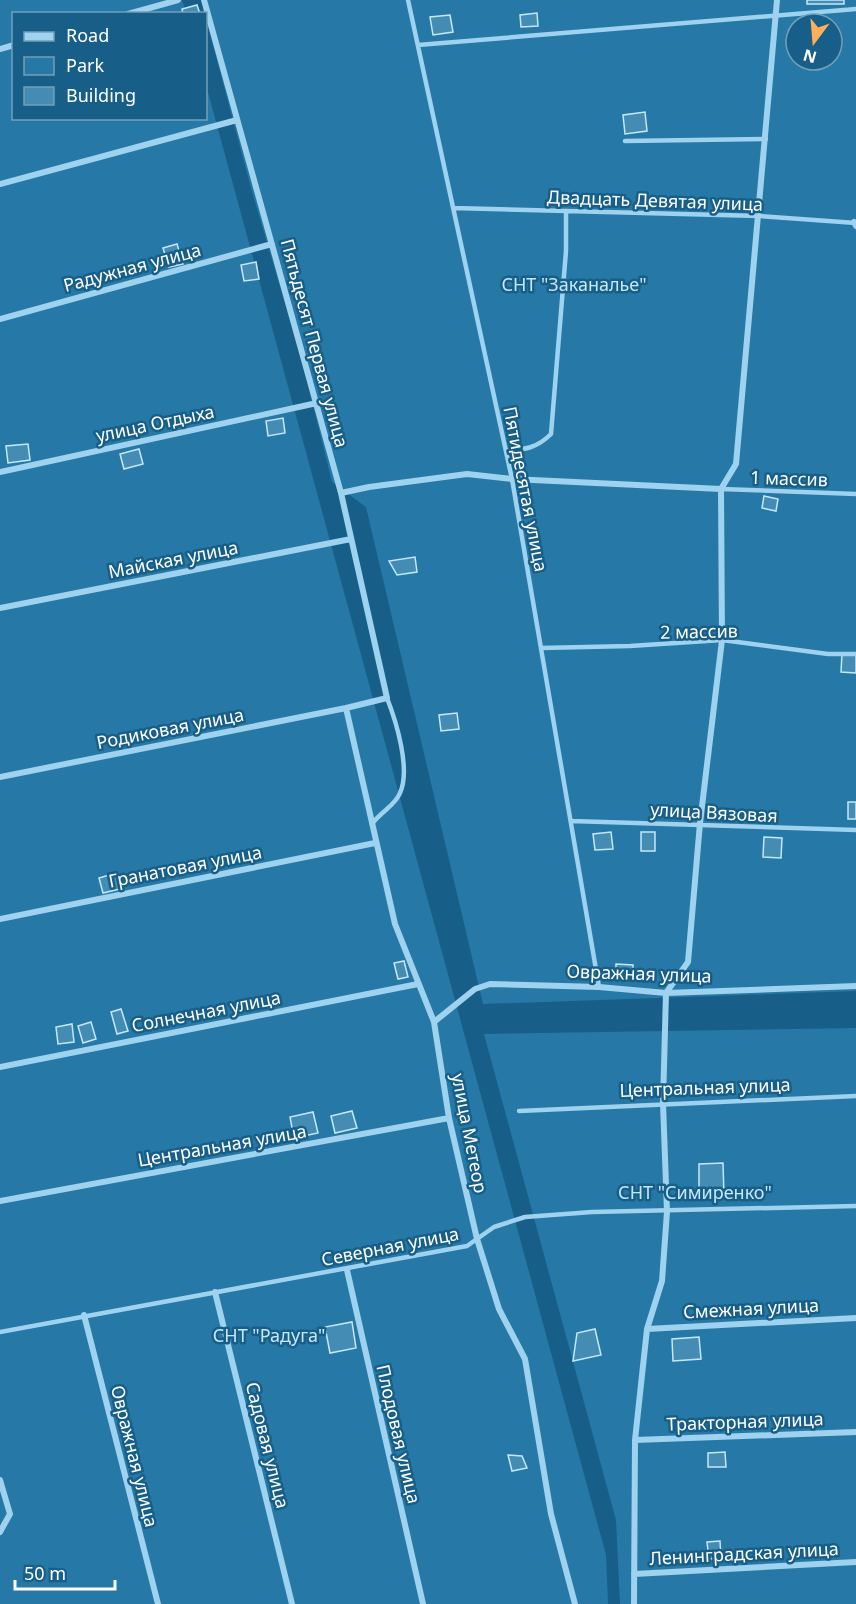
<svg xmlns="http://www.w3.org/2000/svg" width="856" height="1604" viewBox="0 0 856 1604" font-family="'Noto Sans',sans-serif">
<style>
.green{fill:#2679a6;fill-rule:evenodd}
.building{fill:#448cb3;stroke:#c4e7fa;stroke-width:1.5}
.lines{fill:none;stroke-linecap:round;stroke-linejoin:round}
.lane{stroke:#9ed2ee;stroke-width:4.5}
.street{stroke:#9ed2ee;stroke-width:6}
.labels{text-anchor:middle;dominant-baseline:central;stroke-width:5;stroke-linejoin:round;paint-order:stroke}
.street-label{font-size:18px;fill:#fff;stroke:#175f88}
.park-label{font-size:18px;fill:#c4e7fa;stroke:#175f88}
</style>
<rect width="100%" height="100%" fill="#175f88"/>
<path class="green" d="M 0,0 L 182,0 L 186,13 L 14,14 L 14,118 L 206,118 L 206,85 L 606,1555 L 608,1604 L 0,1604 Z
M 201,0 L 856,0 L 856,991 L 483,1004 L 366,507 L 332,482 L 303,365 L 251,188 ZM 796,24 L 832,24 L 832,60 L 796,60 Z
M 856,1028 L 856,1604 L 620,1604 L 616,1520 L 484,1034 Z"/>
<path class="building" d="M 807,0 L 844,0 L 844,4 L 807,4 Z
M 197,5 L 200,14 L 183,14 L 182,9 Z
M 537,13 L 538,26 L 521,27 L 520,15 Z
M 450,15 L 453,32 L 433,35 L 430,17 Z
M 645,112 L 647,131 L 625,134 L 623,115 Z
M 177,244 L 183,264 L 169,267 L 163,248 Z
M 256,262 L 259,279 L 244,281 L 241,265 Z
M 283,418 L 285,433 L 268,436 L 266,421 Z
M 28,444 L 30,460 L 8,463 L 6,446 Z
M 139,449 L 143,464 L 124,469 L 120,454 Z
M 764,496 L 778,499 L 776,511 L 762,508 Z
M 415,557 L 417,572 L 397,575 L 389,561 Z
M 842,653 L 856,654 L 856,673 L 841,672 Z
M 457,713 L 459,729 L 441,731 L 439,715 Z
M 848,802 L 856,802 L 856,819 L 848,819 Z
M 611,832 L 613,849 L 595,850 L 593,834 Z
M 641,832 L 655,832 L 655,851 L 641,851 Z
M 764,837 L 782,838 L 781,858 L 763,857 Z
M 116,873 L 120,889 L 103,893 L 99,878 Z
M 404,961 L 408,977 L 398,979 L 394,963 Z
M 616,964 L 633,965 L 633,976 L 616,976 Z
M 121,1009 L 128,1031 L 117,1034 L 111,1012 Z
M 91,1022 L 96,1039 L 83,1043 L 78,1026 Z
M 72,1024 L 74,1042 L 58,1044 L 56,1027 Z
M 352,1111 L 357,1128 L 335,1133 L 331,1116 Z
M 313,1112 L 318,1133 L 294,1138 L 290,1117 Z
M 723,1163 L 724,1196 L 699,1197 L 699,1164 Z
M 352,1322 L 356,1348 L 330,1353 L 325,1327 Z
M 595,1329 L 601,1355 L 573,1361 L 577,1333 Z
M 699,1337 L 701,1359 L 673,1361 L 672,1339 Z
M 725,1452 L 726,1467 L 708,1467 L 708,1453 Z
M 508,1455 L 522,1456 L 527,1468 L 512,1471 Z
M 720,1541 L 721,1558 L 709,1559 L 707,1542 Z"/>
<g class="lines">
<path class="lane" d="M 408,0 L 512,479 L 599,987
M 418,45 L 856,9
M 625,141 L 766,139
M 453,208 L 759,216 L 856,223
M 506,450 C 525,450 537,448 551,434 L 566,251 L 566,211
M 721,489 L 856,494
M 541,648 L 630,646 L 722,640 L 828,654 L 856,654
M 571,821 L 856,830
M 372,824 C 380,812 395,806 400,793 C 411,769 396,721 387,698
M 519,1111 L 856,1096
M 0,1332 L 467,1246 L 494,1227 L 525,1217 L 592,1212 L 856,1206"/>
<path class="street" d="M 204,0 L 341,493 L 387,698 L 346,708 L 395,924 L 434,1022 L 449,1118 L 477,1239 L 499,1309 L 525,1359 L 551,1514 L 575,1604
M 128,14 L 178,0
M 0,49 L 14,45
M 0,184 L 237,120
M 854,222 L 856,226
M 0,319 L 272,244
M 0,472 L 317,403
M 341,493 L 369,487 L 467,474 L 512,479 L 721,489
M 0,608 L 351,539
M 0,777 L 346,708
M 0,919 L 375,843
M 434,1022 L 475,989 L 490,984 L 599,987 L 666,993 L 856,986
M 0,1067 L 418,984
M 0,1201 L 449,1118
M 347,1270 L 423,1604
M 215,1292 L 292,1604
M 84,1315 L 158,1604
M 647,1329 L 856,1318
M 635,1440 L 856,1432
M 0,1480 L 10,1514 L 0,1532
M 634,1574 L 856,1562
M 634,1604 L 635,1440 L 647,1329 L 662,1281 L 667,1212 L 663,1103 L 666,993 L 688,962 L 700,823 L 722,640 L 721,489 L 736,464 L 777,0"/>
</g>
<g class="labels">
<g class="street-label">
<text transform="translate(655 200) rotate(2)">Двадцать Девятая улица</text>
<text transform="translate(132 267) rotate(-15)">Радужная улица</text>
<text transform="translate(315 343) rotate(75)">Пятьдесят Первая улица</text>
<text transform="translate(155 423) rotate(-12)">улица Отдыха</text>
<text transform="translate(789 478) rotate(2)">1 массив</text>
<text transform="translate(526 489) rotate(79)">Пятидесятая улица</text>
<text transform="translate(173 559) rotate(-11)">Майская улица</text>
<text transform="translate(699 631) rotate(-1)">2 массив</text>
<text transform="translate(170 728) rotate(-11)">Родиковая улица</text>
<text transform="translate(714 812) rotate(3)">улица Вязовая</text>
<text transform="translate(185 866) rotate(-11)">Гранатовая улица</text>
<text transform="translate(639 973) rotate(2)">Овражная улица</text>
<text transform="translate(206 1011) rotate(-11)">Солнечная улица</text>
<text transform="translate(705 1087) rotate(-2)">Центральная улица</text>
<text transform="translate(470 1133) rotate(79)">улица Метеор</text>
<text transform="translate(222 1145) rotate(-10)">Центральная улица</text>
<text transform="translate(390 1246) rotate(-11)">Северная улица</text>
<text transform="translate(751 1308) rotate(-3)">Смежная улица</text>
<text transform="translate(745 1421) rotate(-2)">Тракторная улица</text>
<text transform="translate(399 1434) rotate(77)">Плодовая улица</text>
<text transform="translate(268 1445) rotate(76)">Садовая улица</text>
<text transform="translate(135 1456) rotate(76)">Овражная улица</text>
<text transform="translate(744 1553) rotate(-3)">Ленинградская улица</text>
</g>
<g class="park-label">
<text x="574" y="284">СНТ "Заканалье"</text>
<text x="695" y="1192">СНТ "Симиренко"</text>
<text x="269" y="1335">СНТ "Радуга"</text>
</g>
</g>
<rect x="12" y="12" width="195" height="108" fill="#175f88" stroke="#749fb8" stroke-width="1.5"/>
<rect x="24" y="32" width="30" height="9" fill="#9ed2ee" stroke="#749fb8" stroke-width="1.5"/>
<text x="66" y="42" font-size="18" fill="#ffffff">Road</text>
<rect x="24" y="57" width="30" height="18" fill="#2679a6" stroke="#749fb8" stroke-width="1.5"/>
<text x="66" y="72" font-size="18" fill="#ffffff">Park</text>
<rect x="24" y="87" width="30" height="18" fill="#448cb3" stroke="#749fb8" stroke-width="1.5"/>
<text x="66" y="102" font-size="18" fill="#ffffff">Building</text>
<g transform="translate(814 42) rotate(196)"><circle r="28" fill="#175f88" stroke="#749fb8" stroke-width="1.5"/>
<path d="M0-4.5L10 22L0 15L-10 22Z" fill="#ffaf5b"/>
<text y="-9" font-size="16" font-weight="bold" text-anchor="middle" fill="#ffffff">N</text>
</g>
<path d="M15 1580v9h100v-9" fill="none" stroke="#ffffff" stroke-width="3"/>
<text x="24" y="1580" font-size="18" fill="#ffffff" stroke="#175f88" stroke-width="4.5" paint-order="stroke">50 m</text>
</svg>
